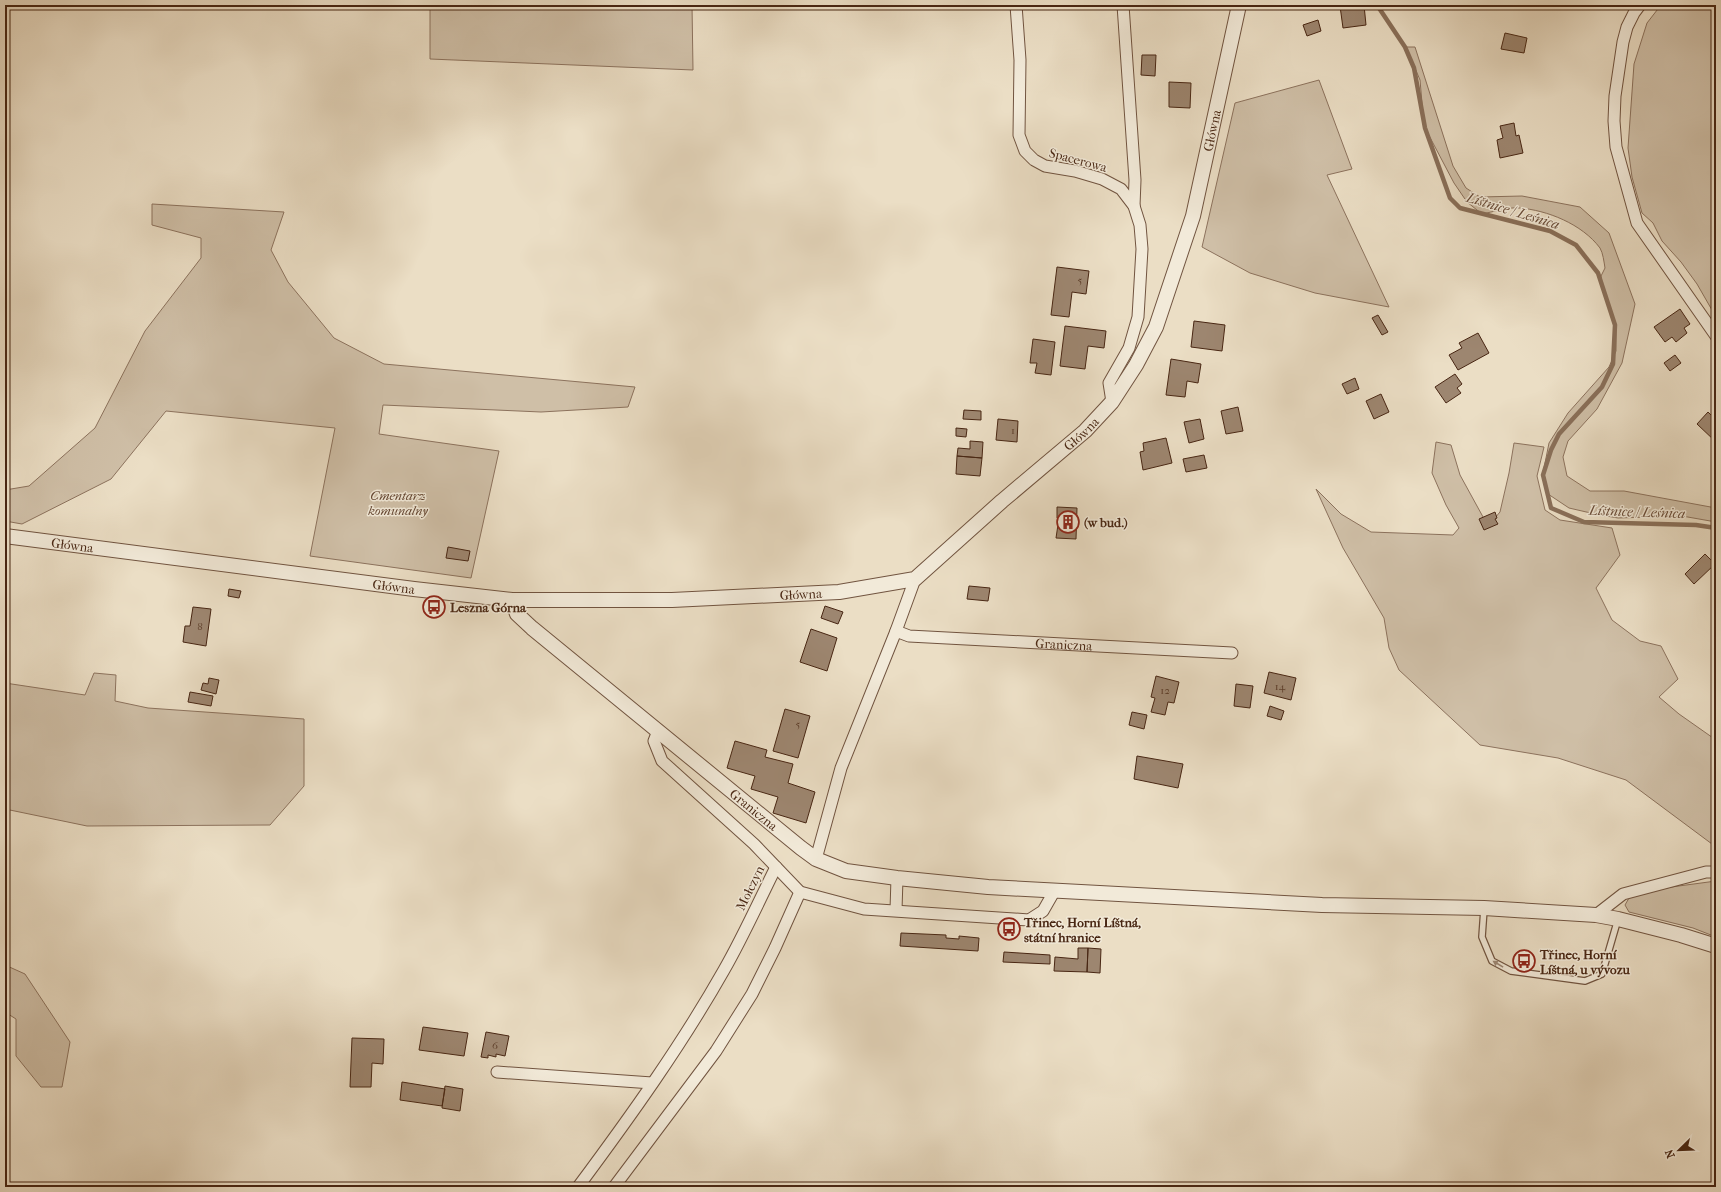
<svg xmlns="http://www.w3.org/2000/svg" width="1721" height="1192" viewBox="0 0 1721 1192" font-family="'IM FELL French Canon',serif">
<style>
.green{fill:#cfbfa7;stroke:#8c725d}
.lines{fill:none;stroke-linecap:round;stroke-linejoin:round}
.stream{stroke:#896f59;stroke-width:4.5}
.building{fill:#9d8670;stroke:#482613}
.service-casing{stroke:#715440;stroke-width:8}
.minor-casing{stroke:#715440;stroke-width:13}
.tertiary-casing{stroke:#715440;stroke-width:16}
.service{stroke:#f2ead9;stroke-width:5.5}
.minor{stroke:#f2ead9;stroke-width:11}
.tertiary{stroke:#f2ead9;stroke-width:14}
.oneway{fill:#9d8876}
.labels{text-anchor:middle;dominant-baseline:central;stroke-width:3;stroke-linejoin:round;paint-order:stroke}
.number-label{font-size:11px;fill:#5d3e2a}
.street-label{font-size:13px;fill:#482613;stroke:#f2ead9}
.park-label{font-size:13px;font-style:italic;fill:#634531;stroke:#f2ead9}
.poi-label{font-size:13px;font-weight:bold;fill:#482613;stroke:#f2ead9;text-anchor:start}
.water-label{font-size:14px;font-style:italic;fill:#684a36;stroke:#f2ead9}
</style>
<rect width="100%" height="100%" fill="#ebdec5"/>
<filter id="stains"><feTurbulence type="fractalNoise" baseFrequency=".005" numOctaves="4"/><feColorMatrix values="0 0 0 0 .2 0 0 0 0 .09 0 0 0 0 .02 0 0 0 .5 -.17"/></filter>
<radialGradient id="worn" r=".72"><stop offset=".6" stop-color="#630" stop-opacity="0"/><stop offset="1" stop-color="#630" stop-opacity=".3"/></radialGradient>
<path class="green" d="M 430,5 L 692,5 L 693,70 L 430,59 Z
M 1661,5 L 1716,5 L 1716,317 L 1697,284 L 1681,262 L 1662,241 L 1653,223 L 1642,213 L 1632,177 L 1628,148 L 1634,64 L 1647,23 Z
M 1406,47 L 1415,47 L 1453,166 L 1466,188 L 1480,197 L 1522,196 L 1580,207 L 1609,233 L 1635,304 L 1622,363 L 1597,409 L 1568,441 L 1563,457 L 1567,476 L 1590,491 L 1624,491 L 1716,508 L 1716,522 L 1682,516 L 1618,518 L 1595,514 L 1569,508 L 1548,494 L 1544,484 L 1543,473 L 1549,443 L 1568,413 L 1609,367 L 1616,351 L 1616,329 L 1601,286 L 1601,276 L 1605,268 C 1604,262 1603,253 1600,248 C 1582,224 1547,210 1519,208 C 1507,207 1493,212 1482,214 L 1467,202 L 1454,183 L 1424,126 L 1420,80 Z
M 1319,80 L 1352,169 L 1327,175 L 1389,307 L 1315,293 L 1250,273 L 1202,247 L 1235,103 Z
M 152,204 L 284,212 L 271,250 L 288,282 L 334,338 L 384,364 L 635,387 L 628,407 L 541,412 L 383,405 L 379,434 L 499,451 L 471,578 L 310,556 L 335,428 L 166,411 L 111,479 L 22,524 L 5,521 L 5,490 L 29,486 L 95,428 L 145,331 L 201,258 L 201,238 L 152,225 Z
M 1436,442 L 1451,445 L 1460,475 L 1488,526 L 1500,512 L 1509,473 L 1514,443 L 1544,447 L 1537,476 L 1545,510 L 1560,520 L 1612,528 L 1620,555 L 1596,588 L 1612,620 L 1640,641 L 1661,646 L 1678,679 L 1659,697 L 1679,714 L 1716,740 L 1716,847 L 1626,780 L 1558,758 L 1480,745 L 1399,670 L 1389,648 L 1384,618 L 1343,548 L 1316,489 L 1341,514 L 1371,532 L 1453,535 L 1459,528 L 1446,505 L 1432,473 Z
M 94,673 L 116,675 L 115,701 L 148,708 L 304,719 L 304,786 L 270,825 L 87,826 L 5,809 L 5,683 L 85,695 Z
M 1716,881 L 1716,937 L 1693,928 L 1629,912 L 1625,905 L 1629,898 L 1649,890 Z
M 5,965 L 25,974 L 70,1042 L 62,1087 L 41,1087 L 16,1056 L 16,1019 L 5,1012 Z"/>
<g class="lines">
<path class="stream" d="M 1377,5 L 1405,47 L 1414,68 L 1425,128 L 1450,198 L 1460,208 L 1550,231 L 1576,245 L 1598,273 L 1615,325 L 1613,364 L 1602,387 L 1559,434 L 1551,450 L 1543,475 L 1551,508 L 1584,522 L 1696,525 L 1716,528"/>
</g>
<path class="building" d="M 1300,5 L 1314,5 L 1301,8 Z
M 1350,5 L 1364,5 L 1366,25 L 1343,28 L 1340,6 Z
M 1609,5 L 1625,5 L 1610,9 Z
M 1318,20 L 1321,31 L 1307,36 L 1303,25 Z
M 1505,33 L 1527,38 L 1524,53 L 1501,49 Z
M 1142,55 L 1156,55 L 1155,76 L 1141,75 Z
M 1169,82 L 1191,83 L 1190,108 L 1169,107 Z
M 1514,123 L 1516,136 L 1519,135 L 1523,153 L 1500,158 L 1497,140 L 1503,138 L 1500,126 Z
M 1057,267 L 1089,271 L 1086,294 L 1072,292 L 1069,317 L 1051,315 Z
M 1680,309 L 1690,324 L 1684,328 L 1687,333 L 1676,342 L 1672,337 L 1665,342 L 1654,327 Z
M 1378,315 L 1388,332 L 1382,335 L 1372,318 Z
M 1194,321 L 1225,325 L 1222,351 L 1191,347 Z
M 1065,326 L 1106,331 L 1104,348 L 1088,346 L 1085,369 L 1060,366 Z
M 1478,333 L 1489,353 L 1458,370 L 1449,355 L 1462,348 L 1459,343 Z
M 1033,339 L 1055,342 L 1051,375 L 1035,373 L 1037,363 L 1030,363 Z
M 1675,355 L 1681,363 L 1670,371 L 1664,363 Z
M 1171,359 L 1201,364 L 1198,383 L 1187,381 L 1185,397 L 1166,395 Z
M 1455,374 L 1462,384 L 1457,388 L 1461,393 L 1446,403 L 1435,387 Z
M 1355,378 L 1359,389 L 1347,394 L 1342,384 Z
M 1381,394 L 1389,412 L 1374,419 L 1366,401 Z
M 1238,407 L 1243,431 L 1226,434 L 1221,411 Z
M 964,410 L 981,411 L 981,420 L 963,419 Z
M 1708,412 L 1713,417 L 1716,414 L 1716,442 L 1697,424 Z
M 998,419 L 1018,421 L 1017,442 L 996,440 Z
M 1200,419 L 1204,439 L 1189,443 L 1184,422 Z
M 956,428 L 967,429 L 966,437 L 956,436 Z
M 1166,438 L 1172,463 L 1143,470 L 1140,452 L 1144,451 L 1143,443 Z
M 970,441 L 983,442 L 982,458 L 957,456 L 958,448 L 970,449 Z
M 1204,455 L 1207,468 L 1186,472 L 1183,459 Z
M 957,456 L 982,458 L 980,476 L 956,474 Z
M 1057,507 L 1077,508 L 1076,539 L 1056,538 L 1059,518 L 1057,518 Z
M 1495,512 L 1497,518 L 1495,519 L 1498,524 L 1484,530 L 1479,519 Z
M 448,547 L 470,551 L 468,561 L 446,558 Z
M 1705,554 L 1715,564 L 1694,584 L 1685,574 Z
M 969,586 L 990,588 L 988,601 L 967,599 Z
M 229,589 L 241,591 L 239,598 L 228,596 Z
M 825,606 L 843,612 L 838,624 L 821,618 Z
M 193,607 L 211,609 L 206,646 L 183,642 L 185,626 L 190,626 Z
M 811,629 L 837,638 L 827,671 L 800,662 Z
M 1269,672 L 1296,678 L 1291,700 L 1264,693 Z
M 1156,676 L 1179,682 L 1174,703 L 1168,702 L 1165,715 L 1151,712 L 1155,698 L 1151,697 Z
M 209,678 L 219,680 L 216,694 L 201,690 L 203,683 L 208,684 Z
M 1236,684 L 1253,686 L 1250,708 L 1234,706 Z
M 190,692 L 213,696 L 211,706 L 188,702 Z
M 1270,706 L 1284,711 L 1281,720 L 1267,716 Z
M 785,709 L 810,716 L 798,758 L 773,751 Z
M 1132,712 L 1147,715 L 1144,729 L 1129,725 Z
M 735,741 L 767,750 L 765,757 L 793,764 L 788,783 L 815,792 L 806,823 L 773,813 L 778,797 L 751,789 L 755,776 L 727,768 Z
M 1137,756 L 1183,764 L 1178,788 L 1134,779 Z
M 901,933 L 946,935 L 946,938 L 959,939 L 959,936 L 979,938 L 978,951 L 900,946 Z
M 1078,948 L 1088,948 L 1087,972 L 1054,971 L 1055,957 L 1078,959 Z
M 1088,948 L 1101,949 L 1100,973 L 1087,972 Z
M 1004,952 L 1050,955 L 1050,964 L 1003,962 Z
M 423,1027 L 468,1033 L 464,1056 L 419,1050 Z
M 486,1032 L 509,1036 L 505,1056 L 496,1054 L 496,1057 L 488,1055 L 488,1058 L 481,1057 Z
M 352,1038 L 384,1039 L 383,1064 L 372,1063 L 371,1087 L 350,1087 Z
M 402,1082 L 445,1089 L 442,1106 L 400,1100 Z
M 445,1086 L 463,1089 L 460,1111 L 442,1108 Z"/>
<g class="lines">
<g class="service-casing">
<path id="service" d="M 1484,909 L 1482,937 L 1492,961 L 1511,971 L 1585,981 L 1602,974 L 1618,919"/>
</g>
<g class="minor-casing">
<g id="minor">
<path d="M 1016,5 L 1020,60 L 1019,135 L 1025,151 L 1034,160 L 1045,166 L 1075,171 L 1102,179 L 1121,189 L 1134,206 L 1140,225 L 1142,249 L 1138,317 L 1129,348 L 1109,383 L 1112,402"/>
<path d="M 1123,5 L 1135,180 L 1134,206"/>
<path d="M 1640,5 L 1634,13 L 1627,27 L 1623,42 L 1615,96 L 1614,121 L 1616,147 L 1637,223 L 1716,336"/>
<path id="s1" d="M 896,631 L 909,636 L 1232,653"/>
<path d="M 658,731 L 654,741 L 662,761 L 754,844 L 800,892 L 864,909 L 1029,920 L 1043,911 L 1055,890"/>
<path d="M 816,859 L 841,768 L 896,631 L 915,579"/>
<path d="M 896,910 L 897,878"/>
<path d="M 1596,915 L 1623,894 L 1706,872 L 1716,872"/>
<path d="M 497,1072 L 652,1083"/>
<path d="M 578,1187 C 630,1117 681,1046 724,970 C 743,937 759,901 776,867"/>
<path d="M 614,1187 L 716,1051 L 752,994 L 775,948 L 800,892"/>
</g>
</g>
<g class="tertiary-casing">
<g id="tertiary">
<path id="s2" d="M 5,536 L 414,589 L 512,600 L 672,600 L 839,592 L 915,579 L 1002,501 L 1085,431 L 1112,402 L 1136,365 L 1156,327 L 1193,216 L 1239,5"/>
<path id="s3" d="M 512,600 L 517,614 L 532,628 L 801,848 L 816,859 L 846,871 L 897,878 L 988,887 L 1322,905 L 1484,908 L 1596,915 L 1618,919 L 1681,935 L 1716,946"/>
</g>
</g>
<use href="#service" class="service"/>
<use href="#minor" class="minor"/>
<use href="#tertiary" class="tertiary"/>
</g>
<defs><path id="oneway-solid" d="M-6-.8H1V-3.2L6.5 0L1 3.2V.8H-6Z"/></defs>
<use class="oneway" href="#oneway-solid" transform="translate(1498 964) rotate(-149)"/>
<defs>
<g id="building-ring" transform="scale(1.15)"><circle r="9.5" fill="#f2ead9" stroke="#8f2418" stroke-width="1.5"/><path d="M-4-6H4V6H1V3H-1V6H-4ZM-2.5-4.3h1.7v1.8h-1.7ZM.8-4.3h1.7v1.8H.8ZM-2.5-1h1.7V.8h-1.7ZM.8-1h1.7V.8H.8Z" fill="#8f2418"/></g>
<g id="bus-ring" transform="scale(1.15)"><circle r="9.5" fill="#f2ead9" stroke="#8f2418" stroke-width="1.5"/><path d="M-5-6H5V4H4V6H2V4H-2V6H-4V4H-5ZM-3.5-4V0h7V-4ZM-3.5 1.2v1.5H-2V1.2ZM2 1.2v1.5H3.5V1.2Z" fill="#8f2418"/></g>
</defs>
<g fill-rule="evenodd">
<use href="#building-ring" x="1068" y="522"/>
<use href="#bus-ring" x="434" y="607"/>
<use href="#bus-ring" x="1009" y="929"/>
<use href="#bus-ring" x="1524" y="961"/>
</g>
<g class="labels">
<g class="number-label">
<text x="1080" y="280">5</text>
<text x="1013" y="430">1</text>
<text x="200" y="626">8</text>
<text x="1280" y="686">14</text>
<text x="1165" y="690">12</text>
<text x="798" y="724">5</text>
<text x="495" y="1045">6</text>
</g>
<g class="street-label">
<text stroke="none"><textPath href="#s2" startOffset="1472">Główna</textPath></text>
<text transform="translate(1078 160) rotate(15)">Spacerowa</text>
<text stroke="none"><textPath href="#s2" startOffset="1136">Główna</textPath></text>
<text stroke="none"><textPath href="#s2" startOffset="68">Główna</textPath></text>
<text stroke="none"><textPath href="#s2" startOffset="392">Główna</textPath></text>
<text stroke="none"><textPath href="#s2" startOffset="800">Główna</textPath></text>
<text stroke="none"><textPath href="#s1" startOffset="169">Graniczna</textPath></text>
<text stroke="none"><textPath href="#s3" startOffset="322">Graniczna</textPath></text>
<text transform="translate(750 888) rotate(-64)">Mołczyn</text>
</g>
<g class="park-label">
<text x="398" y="495">Cmentarz<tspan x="398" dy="15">komunalny</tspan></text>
</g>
<g class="poi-label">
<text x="1084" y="522">(w bud.)</text>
<text x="450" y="607">Leszna Górna</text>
<text x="1024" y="922">Třinec, Horní Líštná,<tspan x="1024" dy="15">státní hranice</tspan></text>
<text x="1540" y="954">Třinec, Horní<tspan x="1540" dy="15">Líštná, u vývozu</tspan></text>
</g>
<g class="water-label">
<text transform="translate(1513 211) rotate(17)">Líštnice / Leśnica</text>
<text transform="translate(1637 512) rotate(2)">Líštnice / Leśnica</text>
</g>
</g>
<rect width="1721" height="1192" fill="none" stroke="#ebdec5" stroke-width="20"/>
<rect x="6" y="6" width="1709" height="1180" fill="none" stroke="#482613" stroke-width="2"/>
<rect x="10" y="10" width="1701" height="1172" fill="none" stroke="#482613"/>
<g transform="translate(1679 1150) rotate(247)" stroke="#f2ead9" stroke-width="3" paint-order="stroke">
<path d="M0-3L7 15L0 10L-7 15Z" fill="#482613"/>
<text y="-6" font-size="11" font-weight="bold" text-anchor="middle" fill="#482613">N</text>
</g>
<rect width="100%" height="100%" filter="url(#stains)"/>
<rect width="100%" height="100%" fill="url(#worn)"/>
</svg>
